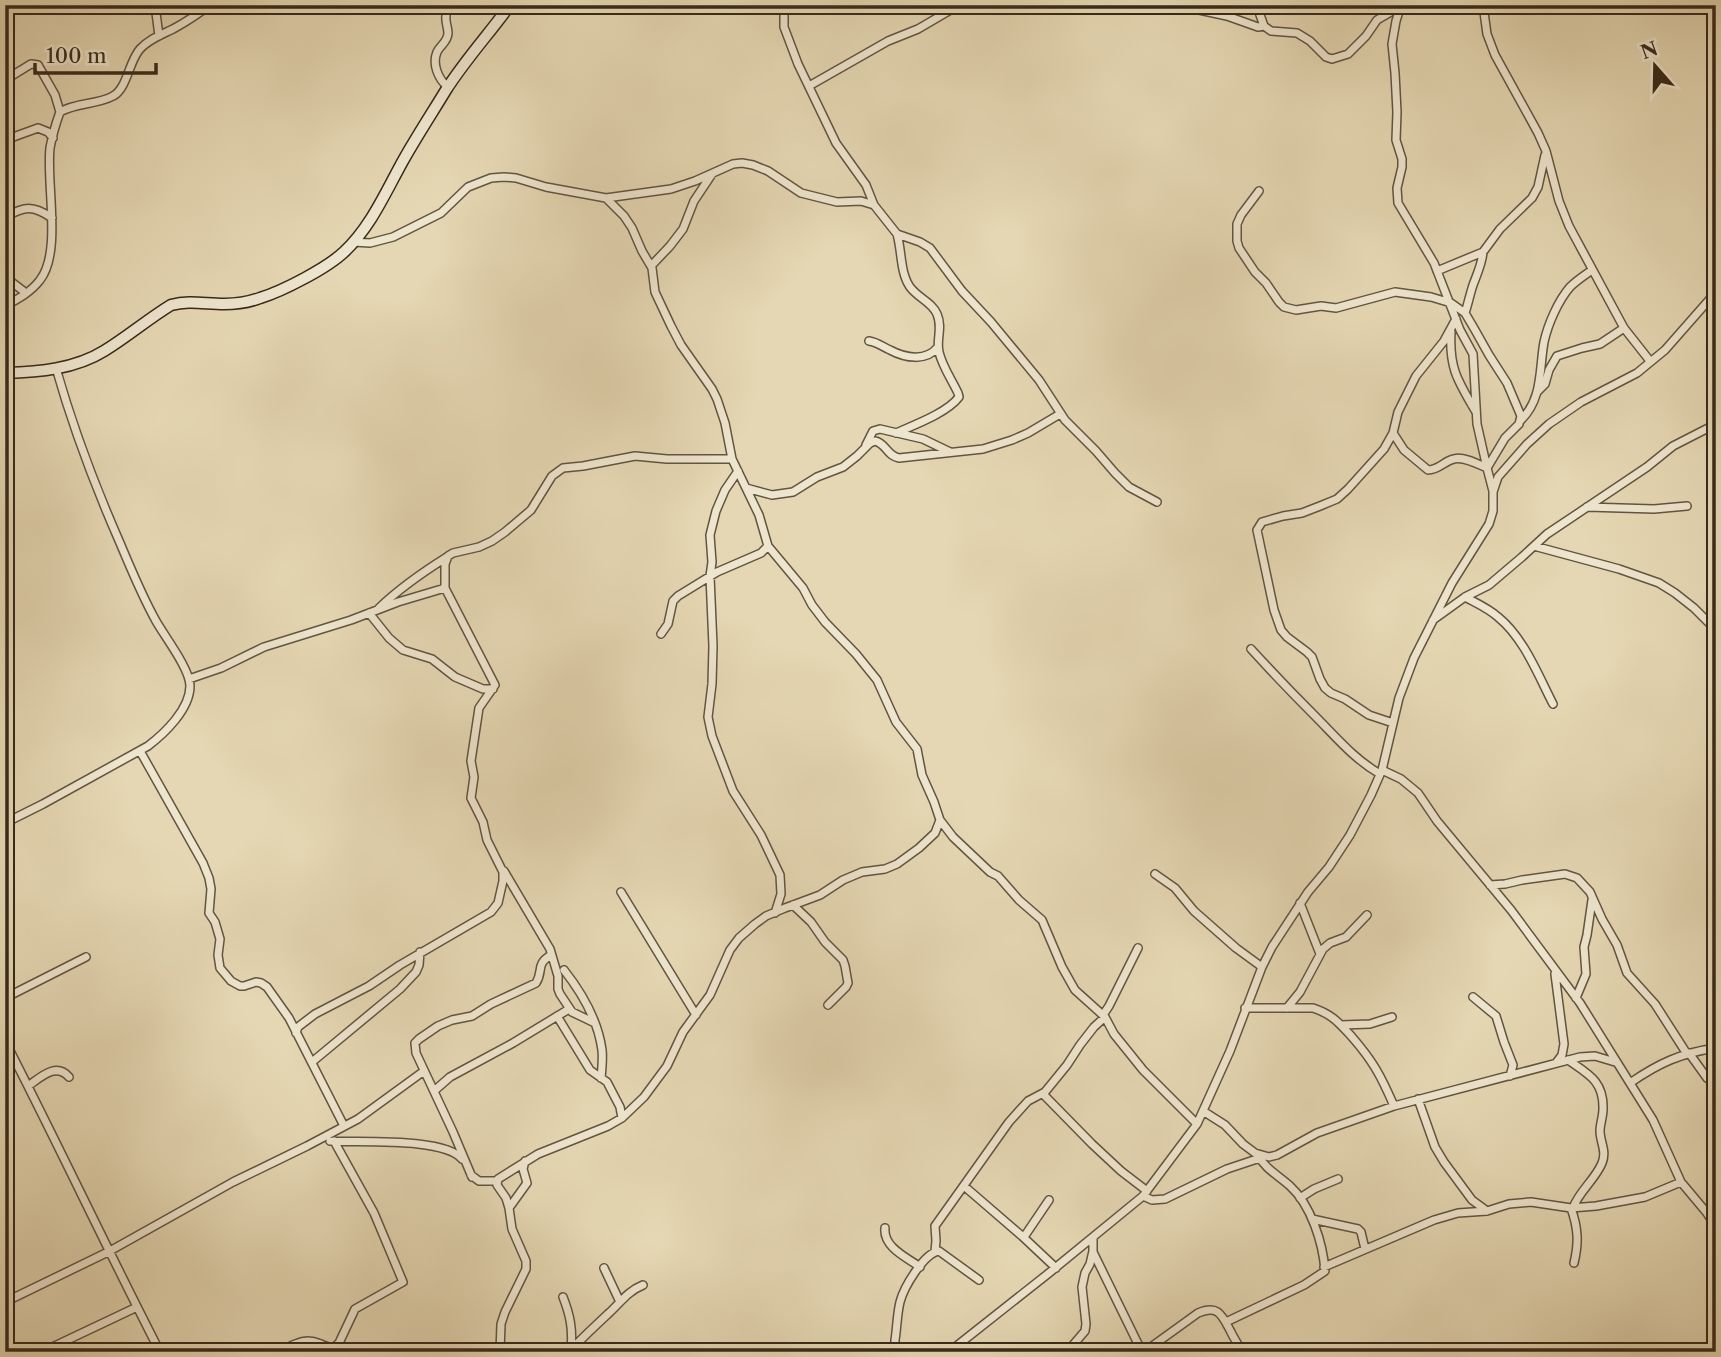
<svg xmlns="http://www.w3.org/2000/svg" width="1721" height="1357" viewBox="0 0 1721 1357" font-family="'Libre Caslon Text',serif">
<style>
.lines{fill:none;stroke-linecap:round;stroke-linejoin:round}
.street-casing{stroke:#625540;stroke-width:10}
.secondary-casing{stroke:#372a1a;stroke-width:13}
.street{stroke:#eee5ce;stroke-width:7}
.secondary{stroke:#eee5ce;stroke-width:10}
</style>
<rect width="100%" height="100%" fill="#e5d7b3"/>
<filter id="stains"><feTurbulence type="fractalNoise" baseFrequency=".00286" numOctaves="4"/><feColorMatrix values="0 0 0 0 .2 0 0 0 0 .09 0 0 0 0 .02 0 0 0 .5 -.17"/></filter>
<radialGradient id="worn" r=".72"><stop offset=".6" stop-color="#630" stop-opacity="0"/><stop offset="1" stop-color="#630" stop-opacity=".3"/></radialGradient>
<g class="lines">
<g class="street-casing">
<path id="street" d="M 155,5 L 159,36
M 448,5 C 447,9 446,13 446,16 C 445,22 448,27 448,33 C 448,42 440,45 437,52 C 432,64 438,79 448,87
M 784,5 L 784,27 L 798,64 L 836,143 L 866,185 L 874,205
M 1176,5 L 1227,16 L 1258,27 L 1264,26
M 1262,5 L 1259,12 L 1264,26 L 1271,31 L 1297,33 L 1310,41 L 1326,57 L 1332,59 L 1348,54 L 1366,36 L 1377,20 L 1401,6
M 1401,5 L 1396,21 L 1392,44 L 1395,73 L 1397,112 L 1396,140 L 1402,159 L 1402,167 L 1397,188 L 1398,203 L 1434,263 L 1460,330 L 1473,354 L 1477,424 L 1487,468
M 1483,5 L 1487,34 L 1495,55 L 1538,133 L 1546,151 L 1559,201 L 1569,226 L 1624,328 L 1650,361
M 5,80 L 31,64 L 38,65 L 55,95 L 60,112
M 809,86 L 888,41 L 918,29 L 959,5
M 5,140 L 38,128 L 48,132 L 53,138
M 1259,191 L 1241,215 L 1237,224 L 1237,241 L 1239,248 L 1255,272 L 1266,283 L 1279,302 L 1284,307 L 1296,310 L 1321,306 L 1336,308 L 1395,292 L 1431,297 L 1451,303 L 1465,313 L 1475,330 L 1489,355 L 1507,383 L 1521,416 L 1519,424 L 1505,438 L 1487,468 L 1493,491
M 606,198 L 671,189 L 695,181 L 733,164 L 742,163 L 753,165 L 768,171 L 801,193 L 837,202 L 861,201 L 874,205 L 897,234 L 920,242 L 930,248 L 962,291 L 991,322 L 1039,380 L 1065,420 L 1096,451 L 1115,473 L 1129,487 L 1157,502
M 5,217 C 25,206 33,205 52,218
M 353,242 L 370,243 L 393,237 L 441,213 L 468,187 L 491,178 L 504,177 L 516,178 L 546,187 L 606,198 L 624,216 L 632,228 L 642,251 L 652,268 L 655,292 L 671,326 L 681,345 L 712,389 L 717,399 L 725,423 L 732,459 L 759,515 L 768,546 L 803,588 L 812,605 L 825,622 L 856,654 L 877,680 L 896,722 L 917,749 L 922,775 L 934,802 L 940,820 L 935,833 L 919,848 L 897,864 L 885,869 L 862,872 L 843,880 L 820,895 L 785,908 L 766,916 L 755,924 L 739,938 L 730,950 L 710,995 L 683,1032 L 667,1066 L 644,1097 L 622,1118 L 608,1126 L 538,1154 L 498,1179 L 497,1185 L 506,1198 L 509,1208 L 512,1229 L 526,1261 L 526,1269 L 505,1312 L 501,1324 L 500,1352
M 651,266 L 670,246 L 683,229 L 694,201 L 712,174
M 1437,271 L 1483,252 L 1500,229 L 1532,198 L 1538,187 L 1545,155
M 5,277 L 26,293
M 5,306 C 18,299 31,292 40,280 C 62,252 46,183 50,148 C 52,137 56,123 60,112 C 77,102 97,105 113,96 C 127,89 129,61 140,49 C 149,39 161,35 173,29 C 186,22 198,14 210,5
M 1465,313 C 1468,304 1470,294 1473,285 C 1477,274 1482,264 1483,252
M 1451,332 C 1449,369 1458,381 1476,412
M 869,341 C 877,342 883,347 890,350 C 905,358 926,362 938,347
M 1538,391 L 1545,384 L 1549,370 L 1557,356 L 1582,348 L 1600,344 L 1624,328
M 1521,420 C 1543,398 1539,370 1544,342 C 1548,324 1558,301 1570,287 C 1577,280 1585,275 1592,270
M 896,433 C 914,425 947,413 959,397 L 958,393 C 952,380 942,366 939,352 C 936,339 943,328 937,314 C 932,302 918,298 910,287 C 900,273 902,251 897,234
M 1393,433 L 1404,450 L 1428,470 C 1439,470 1444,461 1454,459 C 1463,456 1478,464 1487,468
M 866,445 L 873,431 L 880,429 L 923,439 L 950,452
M 738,471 L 725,490 L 716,511 L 710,535 L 712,562 L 710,576 L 713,646 L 712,684 L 708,717 L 712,736 L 733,791 L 761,835 L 780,875 L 781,894 L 775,913
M 746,488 L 772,495 L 793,492 L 817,477 L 843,467 L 857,456 L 870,443 L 875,441 C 886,443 887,456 899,458 L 983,449 L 1012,440 L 1028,433 L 1060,414
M 1587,507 L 1654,509 L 1687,506
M 1534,546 L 1619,569 L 1659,583 L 1675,593 L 1694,608 L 1716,630
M 1465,597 C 1476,603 1488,608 1498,617 C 1524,638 1538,675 1553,704
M 379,608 C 400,588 423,572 447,557
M 369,613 L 389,638 L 403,650 L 432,659 L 455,677 L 483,689 L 493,689
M 1433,620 L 1465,597 L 1489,585 L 1522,557 L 1547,534 L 1647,467 L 1673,446 L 1716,424
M 661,634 L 668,624 L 673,601 L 678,596 L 717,572 L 761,553 L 768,546
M 1251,649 C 1272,672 1293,694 1315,716 C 1336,737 1354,759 1380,774
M 189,679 L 221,668 L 264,647 L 351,620 L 398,602 L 445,588
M 1393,723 L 1369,715 L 1345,699 L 1331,693 L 1325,688 L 1320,679 L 1312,657 L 1307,652 L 1287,637 L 1281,630 L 1274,610 L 1257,530 L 1262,522 L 1283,516 L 1302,513 L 1320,506 L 1337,499 L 1348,489 L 1384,449 L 1393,433 L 1398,412 L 1416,376 L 1444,341 L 1456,319
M 140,751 L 203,863 L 209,878 L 211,889 L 209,913 L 215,922 L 220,939 L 218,955 L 220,968 L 231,981 L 240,986 L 244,986 L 256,982 L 261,983 L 267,987 L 289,1018 L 344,1126
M 1382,770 L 1401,779 L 1418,793 L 1437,821 L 1511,910 L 1580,1003 L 1653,1120 L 1681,1182 L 1707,1213 L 1716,1227
M 940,820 L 953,837 L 990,872 L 998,876 L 1019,900 L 1042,920 L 1062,967 L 1075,990 L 1105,1017 L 1114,1034 L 1143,1070 L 1197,1124
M 5,823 L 43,804 L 148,746 C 165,733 190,709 190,686 C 190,669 165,637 156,621 C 142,596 131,569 120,543 C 95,486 73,428 56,368
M 504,871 L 550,949 L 558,976 L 558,989 L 560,994 L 572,1012 L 595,1023
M 1155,874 L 1175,888 L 1194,911 L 1236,948 L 1262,967
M 1490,885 L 1505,884 L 1522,880 L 1565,874 L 1577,878 L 1590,892 L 1602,919 L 1617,945 L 1627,973 L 1655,1004 L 1687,1054
M 621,892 L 696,1015
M 1300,903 L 1320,954
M 793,905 L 811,922 L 825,942 L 843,960 L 845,966 L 848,983 L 846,987 L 828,1005
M 564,970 C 582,993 598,1020 602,1050 C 603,1059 602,1068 601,1078
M 1555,974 L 1564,1044 L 1562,1055 L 1556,1063
M 1473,997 L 1496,1016 L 1504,1042 L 1513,1065 L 1510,1076
M 5,998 L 86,957
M 1576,998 L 1586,974 L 1584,947 L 1587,935 L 1592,900
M 1245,1008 L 1313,1008 C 1332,1014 1339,1023 1352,1037 C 1373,1061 1381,1076 1394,1106
M 1287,1008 L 1300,992 L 1323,949 L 1330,943 L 1346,937 L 1367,915
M 1103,1015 L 1109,1006 L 1138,948
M 557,1016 L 590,1070 L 607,1082 L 620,1107 L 622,1118
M 1341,1025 L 1370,1024 L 1392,1017
M 296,1033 L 298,1027 L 315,1014 L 369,986 L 400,965 L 491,912 L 498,903 L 503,881 L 503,872 L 487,840 L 483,822 L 471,798 L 474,777 L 471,761 L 479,708 L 495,685 L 445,588 L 445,564 L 448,556 L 453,553 L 479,547 L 492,541 L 505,532 L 531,510 L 552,476 L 563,468 L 583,466 L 635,456 L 667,459 L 732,459
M 5,1041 C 58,1144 107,1249 160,1352
M 1689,1053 L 1707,1078 L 1716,1084
M 1568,1060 C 1588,1074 1604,1081 1603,1109 C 1603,1117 1600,1124 1600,1131 C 1600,1142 1607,1151 1602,1163 C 1595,1180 1579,1191 1573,1208
M 312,1062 L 400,989 L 416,972 L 419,965 L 420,952
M 1630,1083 C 1659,1063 1681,1053 1716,1048
M 28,1086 C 41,1077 56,1062 69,1077
M 434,1091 L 450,1077 L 513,1043 L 569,1009
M 1043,1094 L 1092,1144 L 1121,1171 L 1147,1191
M 1418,1099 L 1435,1147 L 1444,1162 L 1472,1200 L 1487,1211
M 1203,1111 L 1225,1125 L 1243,1144 L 1255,1153 L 1269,1157 L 1277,1155 L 1317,1133 L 1394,1106 L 1580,1057 L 1595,1056 L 1615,1062
M 330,1141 C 359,1143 444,1137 462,1159
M 471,1175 L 479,1181 L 497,1181
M 472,1177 L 453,1132 L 416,1053 L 415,1043 L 419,1039 L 438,1026 L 452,1020 L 472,1016 L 491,1004 L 536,983 C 544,970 535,965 551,955
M 964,1186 L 1022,1236 L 1056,1268
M 1143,1196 L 1152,1200 L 1165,1199 L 1227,1169 L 1260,1158
M 1300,1198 L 1314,1189 L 1338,1179
M 509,1208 L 527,1183 L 523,1169 L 525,1161
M 1571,1208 C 1578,1228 1579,1242 1574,1263
M 1312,1219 L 1358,1229 L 1361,1232 L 1365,1249
M 885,1228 C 883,1247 906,1257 920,1267
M 1024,1237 L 1049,1200
M 935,1251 L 936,1241 L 935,1226 L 1009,1122 L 1028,1101 L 1045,1092 L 1067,1065 L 1080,1045 L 1094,1027 L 1105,1017
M 1093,1252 L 1142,1352
M 1324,1267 L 1434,1220 L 1458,1213 L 1487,1211 L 1509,1204 L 1531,1202 L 1571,1208 L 1596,1206 L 1645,1197 L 1681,1182
M 604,1268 L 620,1302
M 563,1297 C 570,1315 573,1329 571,1349
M 5,1302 L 108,1252 L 233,1182 L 307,1146 L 358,1119 L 424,1071
M 1226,1322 L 1304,1285 L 1325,1271 C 1323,1243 1311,1205 1290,1186 C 1278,1175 1265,1169 1258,1155
M 332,1349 L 339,1343 L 355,1309 L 403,1282 L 374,1213 L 334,1141
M 42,1352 L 137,1307
M 278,1352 C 308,1337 309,1338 339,1352
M 569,1352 C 582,1338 595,1326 609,1313 C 620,1303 628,1291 643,1285
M 897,1352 L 895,1347 L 895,1340 C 897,1328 897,1314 900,1302 C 904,1287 924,1253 939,1251 L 979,1280
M 949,1352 L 1049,1273 L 1143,1196 L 1197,1124 L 1230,1051 L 1262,967 L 1272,947 L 1308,892 L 1329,867 L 1350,835 L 1371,795 L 1382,770 L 1399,698 L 1414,658 L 1452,583 L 1489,524 L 1493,511 L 1493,492 L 1498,477 L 1527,444 L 1549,424 L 1581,402 L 1637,373 L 1665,350 L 1716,292
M 1067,1352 L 1085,1331 L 1086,1324 L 1082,1287 L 1085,1273 L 1090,1264 L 1093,1251 L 1093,1238
M 1144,1352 L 1198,1313 C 1219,1304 1222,1316 1231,1332 C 1234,1339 1239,1345 1242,1352"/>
</g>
<g class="secondary-casing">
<path id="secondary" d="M 5,373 C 39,372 75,369 104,351 C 127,337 148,319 171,305 C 189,300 205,304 224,304 C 236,304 249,302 260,298 C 283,291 327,268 344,252 C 371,227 386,191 404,159 C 417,136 432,113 446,90 C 465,60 489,34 510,5"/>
</g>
<use href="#street" class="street"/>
<use href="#secondary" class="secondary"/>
</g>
<rect width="1721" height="1357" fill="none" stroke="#e5d7b3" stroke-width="28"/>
<rect x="7" y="7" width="1707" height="1343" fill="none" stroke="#372a1a" stroke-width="3.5"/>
<rect x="14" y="14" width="1693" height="1329" fill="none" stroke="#372a1a" stroke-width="2"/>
<g transform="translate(1655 66) rotate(340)" stroke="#eee5ce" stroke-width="5" paint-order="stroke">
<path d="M0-5L12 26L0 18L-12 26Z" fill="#372a1a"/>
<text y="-10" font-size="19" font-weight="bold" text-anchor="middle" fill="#372a1a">N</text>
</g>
<path d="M35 63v10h121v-10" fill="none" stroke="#372a1a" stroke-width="3.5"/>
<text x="46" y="63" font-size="21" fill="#372a1a" stroke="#eee5ce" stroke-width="5" paint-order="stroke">100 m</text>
<rect width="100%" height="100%" filter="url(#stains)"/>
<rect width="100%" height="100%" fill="url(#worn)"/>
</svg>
